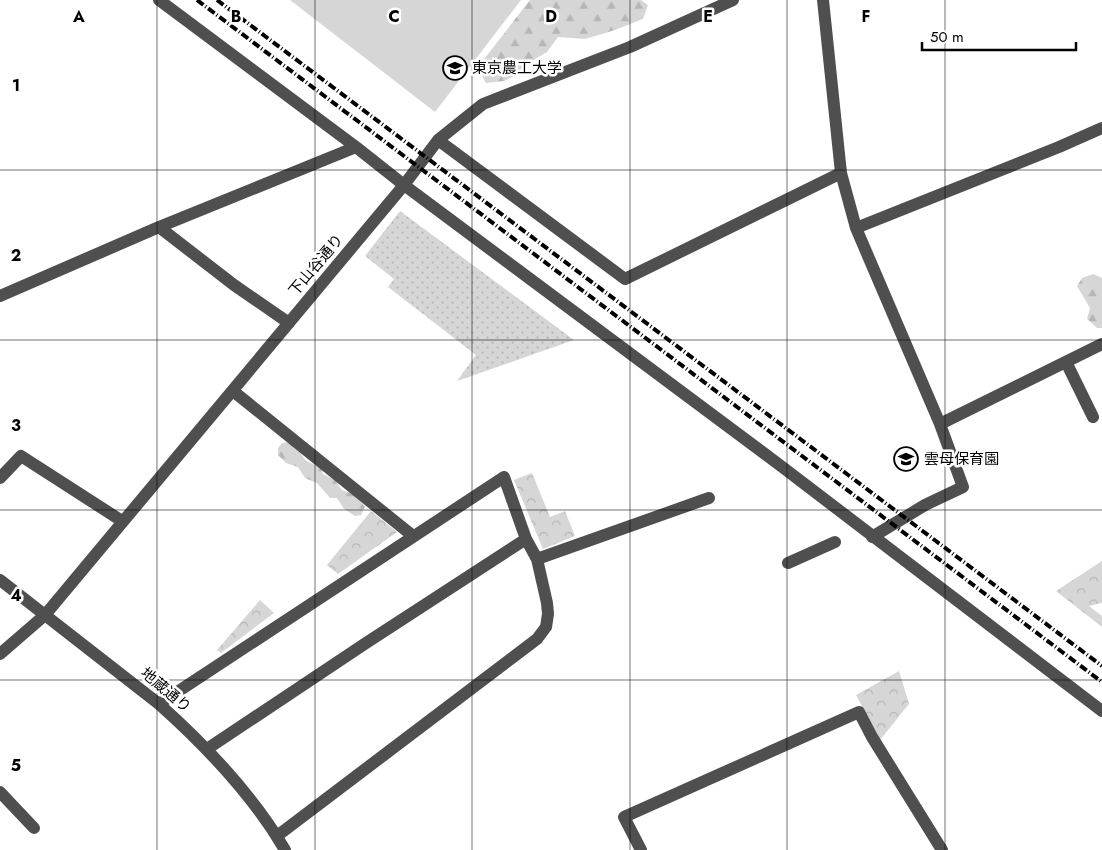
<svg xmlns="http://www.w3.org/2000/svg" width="1102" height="850" viewBox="0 0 1102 850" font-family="Jost,'Noto Sans JP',sans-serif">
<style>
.grass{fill:url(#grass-dots)}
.forest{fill:url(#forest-firs)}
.park{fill:url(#park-crowns)}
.pitch{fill:#d6d6d6}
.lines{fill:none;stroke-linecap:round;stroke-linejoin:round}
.minor{stroke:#4f4f4f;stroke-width:12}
.rail{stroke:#000;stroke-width:4;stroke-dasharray:8 2.5 1 2.5;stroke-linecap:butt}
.grid{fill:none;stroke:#000;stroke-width:1;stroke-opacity:0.55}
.labels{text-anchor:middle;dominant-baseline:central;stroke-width:5;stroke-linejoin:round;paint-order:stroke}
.poi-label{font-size:15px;fill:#000;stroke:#fff;text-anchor:start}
.street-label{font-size:15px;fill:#000;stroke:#fff}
.grid-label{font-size:16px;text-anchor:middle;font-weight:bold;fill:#000;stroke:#fff;stroke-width:5;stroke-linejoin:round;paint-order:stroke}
</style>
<defs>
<pattern id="grass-dots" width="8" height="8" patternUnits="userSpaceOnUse" patternTransform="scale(1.25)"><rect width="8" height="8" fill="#d6d6d6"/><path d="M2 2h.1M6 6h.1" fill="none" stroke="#b6b6b6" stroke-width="1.8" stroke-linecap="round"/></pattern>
<pattern id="forest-firs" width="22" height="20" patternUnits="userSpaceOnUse" patternTransform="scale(1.25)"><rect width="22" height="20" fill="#d6d6d6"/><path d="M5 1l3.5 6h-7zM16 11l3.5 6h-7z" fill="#b6b6b6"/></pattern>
<pattern id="park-crowns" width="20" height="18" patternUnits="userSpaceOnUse" patternTransform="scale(1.25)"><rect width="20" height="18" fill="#d6d6d6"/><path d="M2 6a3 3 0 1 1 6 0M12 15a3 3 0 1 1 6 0" fill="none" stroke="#b6b6b6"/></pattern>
</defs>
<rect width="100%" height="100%" fill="#fff"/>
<path class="grass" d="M 400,211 L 574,340 L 457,381 L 476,355 L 388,287 L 394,279 L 365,256 Z"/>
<path class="forest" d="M 530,0 L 641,0 L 648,5 L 643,19 L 615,30 L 585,39 L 558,37 L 547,52 L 525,65 L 522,72 L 504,81 L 486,83 L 480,72 L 485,58 Z
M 1093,274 L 1102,278 L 1102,328 L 1097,328 L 1087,319 L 1090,308 L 1077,286 L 1082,278 Z
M 289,442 L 298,449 L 305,460 L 321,468 L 323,474 L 335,480 L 342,490 L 353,494 L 361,502 L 365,507 L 361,515 L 355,516 L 344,509 L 337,498 L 330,498 L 317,483 L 305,478 L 298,467 L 286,463 L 278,455 L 278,448 L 282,443 Z"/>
<path class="park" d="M 532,473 L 550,517 L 565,511 L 575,536 L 543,549 L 514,480 Z
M 371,511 L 397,532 L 338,574 L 327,565 Z
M 1102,561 L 1102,603 L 1089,606 L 1102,616 L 1102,627 L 1056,591 Z
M 260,600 L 274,613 L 221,653 L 217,650 Z
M 899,671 L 909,704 L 880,740 L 856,695 Z"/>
<path class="pitch" d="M 290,0 L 521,0 L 435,112 Z"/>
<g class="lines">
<path class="minor" d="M 159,0 L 356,147 L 404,185 L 781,466 L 1102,711
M 823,0 L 841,173 L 856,228 L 940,424 L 963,487 L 925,505 L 872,537
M 438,140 L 625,279 L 841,173
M 159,227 L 234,285 L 289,323
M 856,228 L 1059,147 L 1102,128
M 0,296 L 159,227 L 356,147
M 1066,362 L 1093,417
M 233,391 L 413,536
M 940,424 L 1102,344
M 0,478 L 21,456 L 122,521
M 537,559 L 709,498
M 788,563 L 835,542
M 0,580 L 159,704 C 206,746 253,795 285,850
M 0,654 L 45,615 L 404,185 L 438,140 L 483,104 L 630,47 L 733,0
M 159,704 L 504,477 L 526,539 L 537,559 L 547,603 L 548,614 L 546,627 L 537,639 L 277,836
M 207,749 L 366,643 L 526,539
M 0,792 L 34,828
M 641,850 L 624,817 L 859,712 L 872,737 L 942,850"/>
<path class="rail" d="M 197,0 L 1102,682
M 217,0 L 1102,666"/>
</g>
<path class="grid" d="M 157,0 L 157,850M 315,0 L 315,850M 472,0 L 472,850M 630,0 L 630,850M 787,0 L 787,850M 945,0 L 945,850M 0,170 L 1102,170M 0,340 L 1102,340M 0,510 L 1102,510M 0,680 L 1102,680"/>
<defs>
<g id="university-ring" transform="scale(1.25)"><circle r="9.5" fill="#fff" stroke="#000" stroke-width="1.5"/><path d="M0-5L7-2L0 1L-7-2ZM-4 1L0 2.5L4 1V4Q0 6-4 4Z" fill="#000"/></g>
<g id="school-ring" transform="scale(1.25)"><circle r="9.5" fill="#fff" stroke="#000" stroke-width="1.5"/><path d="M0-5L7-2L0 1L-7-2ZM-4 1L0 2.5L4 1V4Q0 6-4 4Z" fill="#000"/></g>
</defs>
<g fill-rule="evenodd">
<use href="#university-ring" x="455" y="68"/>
<use href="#school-ring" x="906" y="459"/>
</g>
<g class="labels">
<g class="poi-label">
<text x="472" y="68">東京農工大学</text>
<text x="924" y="459">雲母保育園</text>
</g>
<g class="street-label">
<text transform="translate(316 265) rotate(-50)">下山谷通り</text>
<text transform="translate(166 690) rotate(40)">地蔵通り</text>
</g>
</g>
<g class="grid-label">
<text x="79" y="22">A</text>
<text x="236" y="22">B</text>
<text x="394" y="22">C</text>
<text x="551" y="22">D</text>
<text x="708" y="22">E</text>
<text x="866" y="22">F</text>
<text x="16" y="91">1</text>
<text x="16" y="261">2</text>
<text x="16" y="431">3</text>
<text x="16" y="601">4</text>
<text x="16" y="771">5</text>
</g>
<path d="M922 42v8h154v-8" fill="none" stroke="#000000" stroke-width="2.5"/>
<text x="930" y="42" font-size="15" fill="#000000" stroke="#ffffff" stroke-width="4" paint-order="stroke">50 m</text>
</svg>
